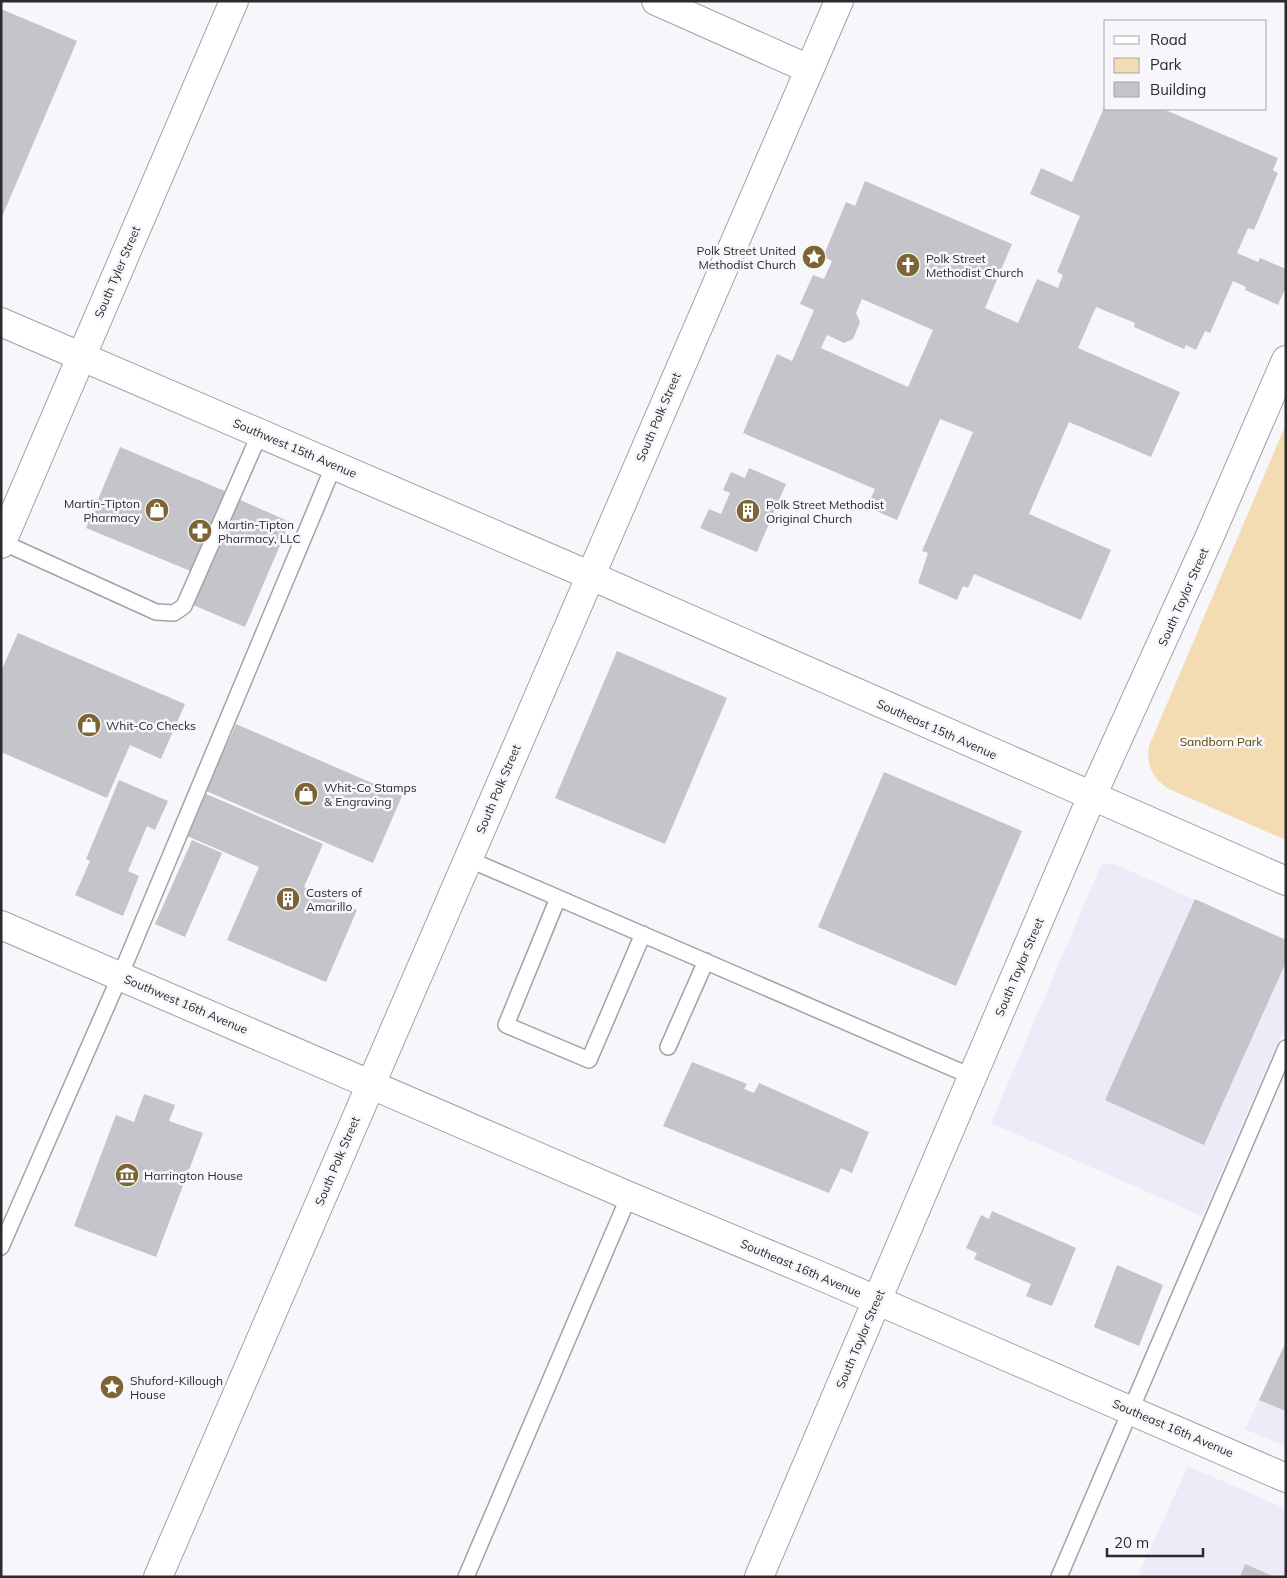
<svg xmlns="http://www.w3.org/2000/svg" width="1287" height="1578" viewBox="0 0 1287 1578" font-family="Mulish,sans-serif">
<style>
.built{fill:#edebf8}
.green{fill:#f3dcb2}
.building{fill:#c5c4ca;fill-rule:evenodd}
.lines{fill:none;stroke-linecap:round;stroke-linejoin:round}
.lane-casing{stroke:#a2a1a7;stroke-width:18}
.street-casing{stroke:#a2a1a7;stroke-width:30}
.secondary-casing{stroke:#a2a1a7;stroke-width:30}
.lane{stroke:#fff;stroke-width:15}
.street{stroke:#fff;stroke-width:28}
.secondary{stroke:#fff;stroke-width:28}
.labels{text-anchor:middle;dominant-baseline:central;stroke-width:5;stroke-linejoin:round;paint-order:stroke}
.poi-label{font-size:12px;fill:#2b2a2d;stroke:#f6f6fb;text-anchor:start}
.street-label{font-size:12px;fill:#2b2a2d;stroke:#f6f6fb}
.park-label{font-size:12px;fill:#5f4500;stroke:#f6f6fb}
</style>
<rect width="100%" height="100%" fill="#f6f6fb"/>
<path class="built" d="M 1114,864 L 1286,940 L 1286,1025 L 1202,1216 L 991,1123 L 1101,865 Z
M 1286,1342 L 1286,1447 L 1245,1429 Z
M 1188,1466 L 1286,1509 L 1286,1577 L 1137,1577 Z"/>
<path class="green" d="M 1286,424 L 1286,840 L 1169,789 C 1153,779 1146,766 1149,746 Z"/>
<path class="building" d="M 1,9 L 77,41 L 1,219 Z
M 1106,103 L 1106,109 L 1163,109 L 1278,158 L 1273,170 L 1278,173 L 1254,230 L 1248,228 L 1237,253 L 1258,262 L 1260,258 L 1286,269 L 1286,287 L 1278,305 L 1245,290 L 1246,287 L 1233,281 L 1210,333 L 1205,331 L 1196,350 L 1186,345 L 1184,349 L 1134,327 L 1135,323 L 1096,307 L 1078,348 L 1180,392 L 1151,457 L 1069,422 L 1029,514 L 1111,550 L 1081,620 L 974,574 L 968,588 L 963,586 L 957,600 L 918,583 L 928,553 L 922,551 L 973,432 L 940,419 L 897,520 L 867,507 L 875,489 L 743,433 L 777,354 L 792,361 L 814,310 L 800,304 L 813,275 L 824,279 L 832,261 L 823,257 L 846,202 L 855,206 L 865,181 L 1012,244 L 985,308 L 1018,323 L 1037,279 L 1058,288 L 1063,275 L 1057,272 L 1080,216 L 1030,194 L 1041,168 L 1072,182 ZM 862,299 L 933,330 L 908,387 L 821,348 L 827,335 L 844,343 L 853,339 L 860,322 L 856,313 Z
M 120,447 L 227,492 L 193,572 L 86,528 Z
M 749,468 L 786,484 L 757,552 L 700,528 L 709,509 L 721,514 L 730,493 L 723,490 L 731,472 L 745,478 Z
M 238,499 L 290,522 L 245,627 L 193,605 Z
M 18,633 L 185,704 L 161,759 L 130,745 L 107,798 L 1,752 L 1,671 Z
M 617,651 L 727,698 L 665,844 L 555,798 Z
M 236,724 L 402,796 L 373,863 L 206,791 Z
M 884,772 L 1022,831 L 956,986 L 818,927 Z
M 119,780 L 168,801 L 155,830 L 147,826 L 128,871 L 139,876 L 123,916 L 75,895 L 90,861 L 86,859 Z
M 206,794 L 323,844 L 304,887 L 357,910 L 326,982 L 227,940 L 259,867 L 187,836 Z
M 192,840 L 222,853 L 185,937 L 155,924 Z
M 1195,899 L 1286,940 L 1286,962 L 1204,1145 L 1105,1100 Z
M 692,1062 L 747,1084 L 744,1089 L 754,1093 L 759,1083 L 869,1132 L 852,1173 L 841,1168 L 829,1193 L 663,1126 Z
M 144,1094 L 175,1105 L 169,1121 L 203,1133 L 156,1257 L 74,1226 L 116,1115 L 134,1122 Z
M 992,1211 L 1076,1248 L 1052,1306 L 1026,1296 L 1031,1284 L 974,1259 L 977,1253 L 966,1248 L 981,1215 L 989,1219 Z
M 1117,1265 L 1163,1285 L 1139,1346 L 1094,1327 Z
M 1286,1342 L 1286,1411 L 1259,1400 Z
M 1245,1564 L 1275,1577 L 1240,1577 Z"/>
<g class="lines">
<g class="lane-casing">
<path id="lane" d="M 2,542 L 156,612 L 174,613 L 184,606 L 260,433
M 468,859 L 973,1077
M 558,898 L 506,1025 L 589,1060 L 643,934
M 668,1047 L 706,961
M 1,1247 L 120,976 L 334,465
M 466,1577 L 629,1196
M 1059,1577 L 1286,1048"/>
</g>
<g class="street-casing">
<path id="street" d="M 656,1 L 809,69"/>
</g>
<g class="secondary-casing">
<path id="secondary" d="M 1,322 L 589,575 L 1286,881
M 1,544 L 234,1
M 1,925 L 629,1196 L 830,1280 L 1286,1478
M 158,1577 L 839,1
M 759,1577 L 1092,796 L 1209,538 L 1286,360"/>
</g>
<use href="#lane" class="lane"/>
<use href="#street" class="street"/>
<use href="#secondary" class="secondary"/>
</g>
<defs>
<g id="sight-disc" transform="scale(1.25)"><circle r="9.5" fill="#7c6434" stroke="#f6f6fb"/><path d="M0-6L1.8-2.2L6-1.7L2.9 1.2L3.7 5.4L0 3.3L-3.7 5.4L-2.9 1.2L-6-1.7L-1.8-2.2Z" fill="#fff"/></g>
<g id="church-disc" transform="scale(1.25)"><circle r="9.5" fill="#7c6434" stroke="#f6f6fb"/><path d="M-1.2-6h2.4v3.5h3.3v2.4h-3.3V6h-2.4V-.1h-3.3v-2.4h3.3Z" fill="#fff"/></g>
<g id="shop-disc" transform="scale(1.25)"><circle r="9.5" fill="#7c6434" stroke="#f6f6fb"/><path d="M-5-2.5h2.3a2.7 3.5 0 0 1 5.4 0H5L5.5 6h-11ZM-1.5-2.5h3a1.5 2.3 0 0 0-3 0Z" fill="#fff"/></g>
<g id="building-disc" transform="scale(1.25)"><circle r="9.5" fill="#7c6434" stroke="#f6f6fb"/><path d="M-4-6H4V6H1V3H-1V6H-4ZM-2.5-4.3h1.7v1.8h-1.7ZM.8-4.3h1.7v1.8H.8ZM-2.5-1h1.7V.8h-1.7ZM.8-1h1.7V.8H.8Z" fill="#fff"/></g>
<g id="pharmacy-disc" transform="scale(1.25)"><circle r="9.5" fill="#7c6434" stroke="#f6f6fb"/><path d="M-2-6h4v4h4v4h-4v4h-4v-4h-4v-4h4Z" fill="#fff"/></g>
<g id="museum-disc" transform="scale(1.25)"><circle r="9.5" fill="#7c6434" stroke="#f6f6fb"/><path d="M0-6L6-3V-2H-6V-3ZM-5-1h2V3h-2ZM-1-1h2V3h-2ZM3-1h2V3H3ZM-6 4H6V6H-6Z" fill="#fff"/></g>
</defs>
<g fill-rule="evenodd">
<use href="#sight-disc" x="814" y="257"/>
<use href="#church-disc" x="908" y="265"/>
<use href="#shop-disc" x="157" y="510"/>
<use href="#building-disc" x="748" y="511"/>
<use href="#pharmacy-disc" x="200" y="531"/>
<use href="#shop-disc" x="89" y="725"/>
<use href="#shop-disc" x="306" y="794"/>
<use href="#building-disc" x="288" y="899"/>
<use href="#museum-disc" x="127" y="1175"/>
<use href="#sight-disc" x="112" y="1387"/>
</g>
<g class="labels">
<g class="poi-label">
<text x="796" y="250" text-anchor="end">Polk Street United<tspan x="796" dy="14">Methodist Church</tspan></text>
<text x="926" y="258">Polk Street<tspan x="926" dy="14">Methodist Church</tspan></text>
<text x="140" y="503" text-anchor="end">Martin-Tipton<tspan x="140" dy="14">Pharmacy</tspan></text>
<text x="766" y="504">Polk Street Methodist<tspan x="766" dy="14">Original Church</tspan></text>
<text x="218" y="524">Martin-Tipton<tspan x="218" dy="14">Pharmacy, LLC</tspan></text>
<text x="106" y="725">Whit-Co Checks</text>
<text x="324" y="787">Whit-Co Stamps<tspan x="324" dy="14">&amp; Engraving</tspan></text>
<text x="306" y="892">Casters of<tspan x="306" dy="14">Amarillo</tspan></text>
<text x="144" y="1175">Harrington House</text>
<text x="130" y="1380">Shuford-Killough<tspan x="130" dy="14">House</tspan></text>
</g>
<g class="street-label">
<text transform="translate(117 272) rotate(-67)">South Tyler Street</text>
<text transform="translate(658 417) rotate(-67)">South Polk Street</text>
<text transform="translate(295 448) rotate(23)">Southwest 15th Avenue</text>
<text transform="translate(1183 597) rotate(-66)">South Taylor Street</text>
<text transform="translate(937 729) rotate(24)">Southeast 15th Avenue</text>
<text transform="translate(498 789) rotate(-67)">South Polk Street</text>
<text transform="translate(1019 967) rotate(-67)">South Taylor Street</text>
<text transform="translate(186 1004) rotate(23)">Southwest 16th Avenue</text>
<text transform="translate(337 1161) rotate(-67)">South Polk Street</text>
<text transform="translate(801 1268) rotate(23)">Southeast 16th Avenue</text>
<text transform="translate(860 1339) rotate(-67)">South Taylor Street</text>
<text transform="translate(1173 1428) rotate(23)">Southeast 16th Avenue</text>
</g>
<g class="park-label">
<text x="1221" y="741">Sandborn Park</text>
</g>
</g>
<rect width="1287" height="1578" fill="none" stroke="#2b2a2d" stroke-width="5"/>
<rect x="1104" y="20" width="162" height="90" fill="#f6f6fb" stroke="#a5a4a9"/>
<rect x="1114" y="36" width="25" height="8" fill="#ffffff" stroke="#a5a4a9"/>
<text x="1150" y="45" font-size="15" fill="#2b2a2d">Road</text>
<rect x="1114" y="58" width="25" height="15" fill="#f3dcb2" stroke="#a5a4a9"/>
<text x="1150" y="70" font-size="15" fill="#2b2a2d">Park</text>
<rect x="1114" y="82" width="25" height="15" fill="#c5c4ca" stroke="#a5a4a9"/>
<text x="1150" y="95" font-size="15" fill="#2b2a2d">Building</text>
<path d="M1107 1548v8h96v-8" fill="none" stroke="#2b2a2d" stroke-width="2.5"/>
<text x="1114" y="1548" font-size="15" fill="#2b2a2d" stroke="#f6f6fb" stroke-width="4" paint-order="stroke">20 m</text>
</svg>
